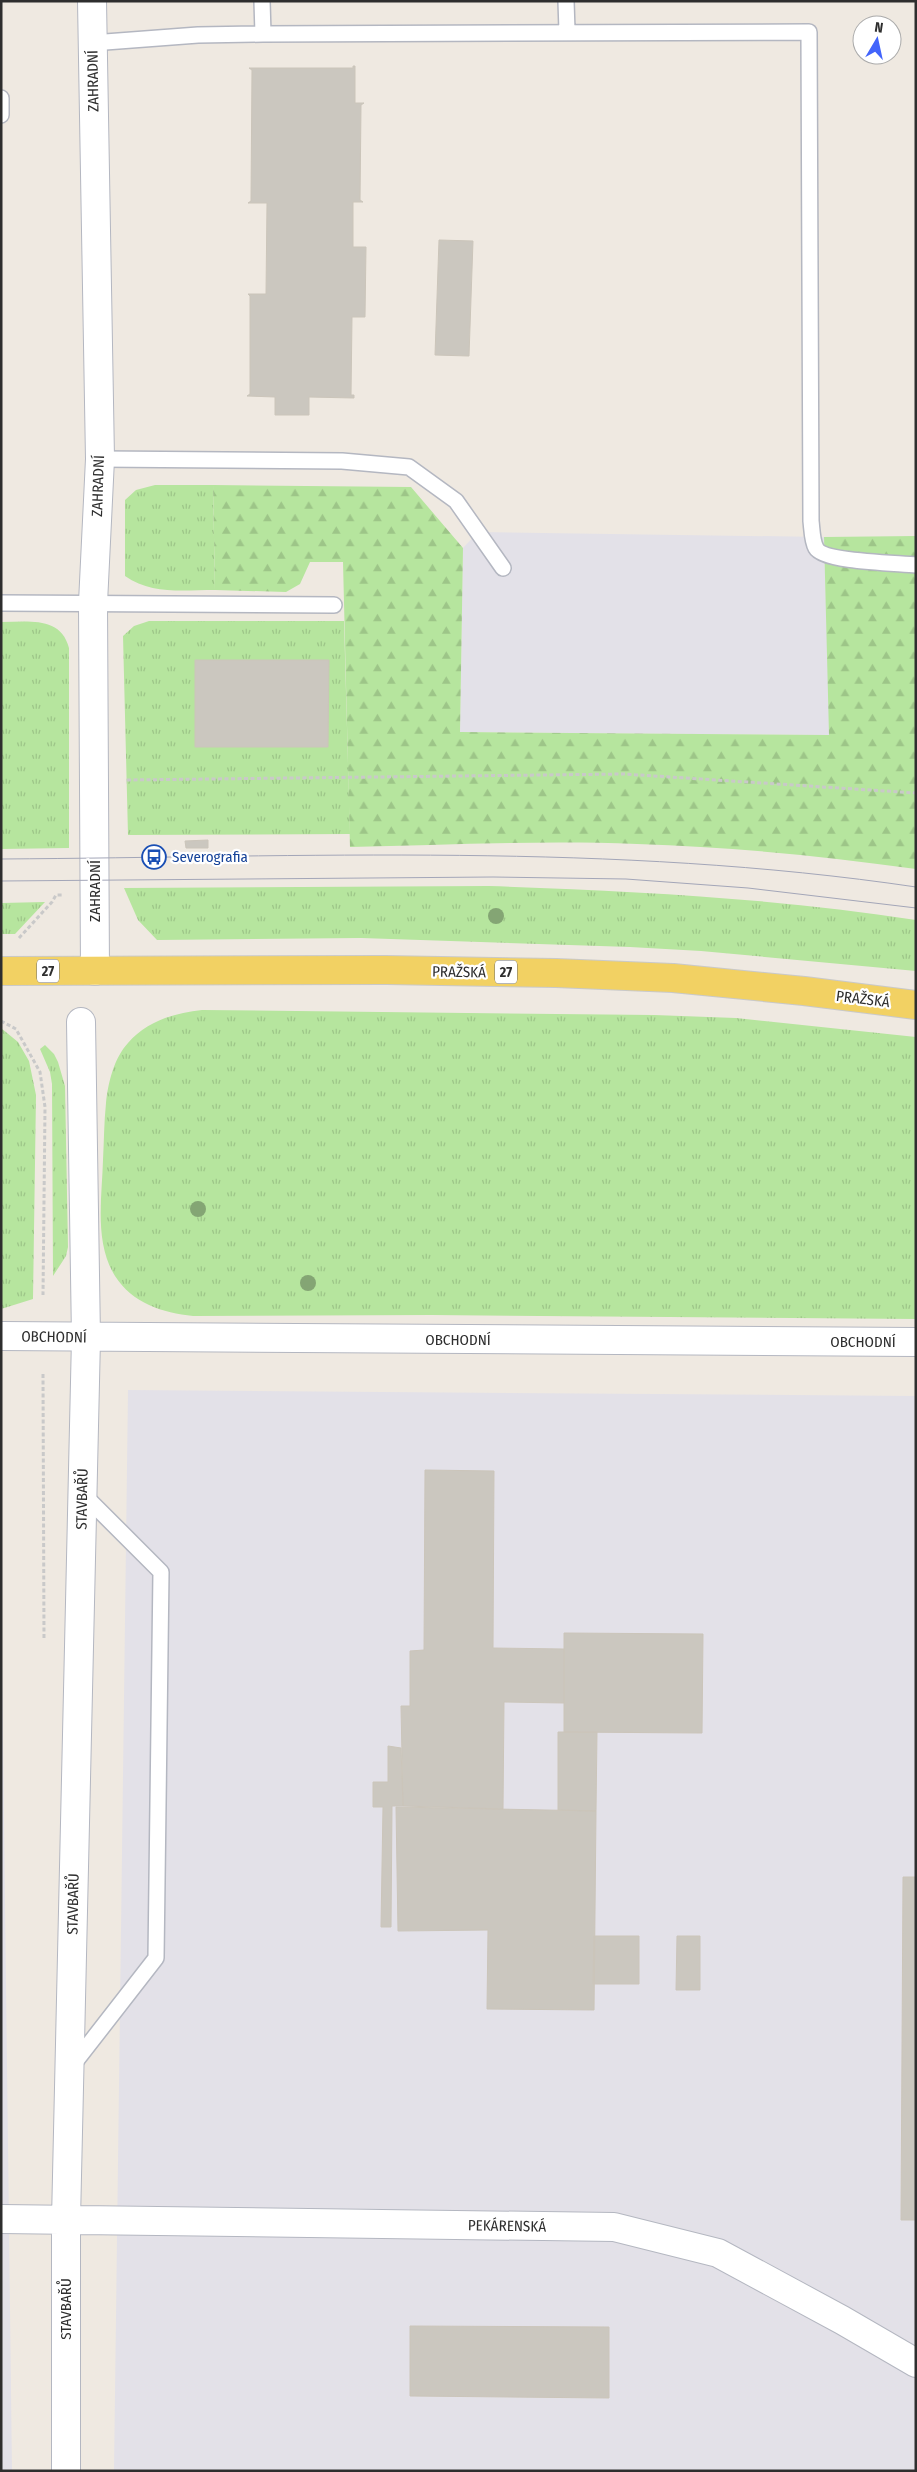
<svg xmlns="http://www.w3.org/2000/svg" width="917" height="2472" viewBox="0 0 917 2472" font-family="'Fira Sans Condensed',sans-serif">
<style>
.industrial{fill:#e3e1e8}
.grass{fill:url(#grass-tufts)}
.forest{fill:url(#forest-firs)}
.building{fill:#cbc7bf;stroke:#cbc5ba}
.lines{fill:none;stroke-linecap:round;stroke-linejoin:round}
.service-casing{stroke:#b4b7c1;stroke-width:18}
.minor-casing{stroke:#b4b7c1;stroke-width:30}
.primary-casing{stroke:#c9c9c9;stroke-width:30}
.path{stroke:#c9c9c9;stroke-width:3;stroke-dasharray:4 2.5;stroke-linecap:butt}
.service{stroke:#fff;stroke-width:15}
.minor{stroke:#fff;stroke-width:28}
.primary{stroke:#f2d163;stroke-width:28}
.tram{stroke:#a3a6b8;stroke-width:1}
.tree{fill:#84a574}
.labels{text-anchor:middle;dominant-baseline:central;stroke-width:4.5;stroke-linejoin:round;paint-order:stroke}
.shield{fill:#fff;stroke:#6d6d6d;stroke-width:1}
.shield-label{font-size:14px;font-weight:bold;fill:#2e2e2e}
.street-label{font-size:15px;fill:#2e2e2e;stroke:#fff}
.transit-label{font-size:15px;fill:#164399;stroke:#fff;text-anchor:start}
</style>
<defs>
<pattern id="grass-tufts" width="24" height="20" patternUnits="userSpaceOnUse" patternTransform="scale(1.25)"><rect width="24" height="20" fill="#b6e59e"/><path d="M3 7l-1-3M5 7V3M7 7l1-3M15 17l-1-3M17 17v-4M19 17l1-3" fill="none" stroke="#9dc588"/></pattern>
<pattern id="forest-firs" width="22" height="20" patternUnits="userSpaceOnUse" patternTransform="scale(1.25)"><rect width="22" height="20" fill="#b6e59e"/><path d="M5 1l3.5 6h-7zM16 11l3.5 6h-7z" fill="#9dc588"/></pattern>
</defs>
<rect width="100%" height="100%" fill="#efe9e1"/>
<path class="industrial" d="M 478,532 L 824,537 L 830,735 L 460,732 L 463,548 Z
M 128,1390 L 916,1396 L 916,2471 L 114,2471 Z
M 1,1576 L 12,2471 L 1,2471 Z"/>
<path class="grass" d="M 155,485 L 213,485 L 215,590 C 183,590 152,595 125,576 L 125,500 L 136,490 Z
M 149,621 L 344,621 L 350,834 L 128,835 L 123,636 L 134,626 Z
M 1,622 C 28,622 61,616 69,648 L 69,848 L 1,849 Z
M 489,886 C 632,891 774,898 916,920 L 916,971 L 701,951 L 630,947 L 361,938 L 157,940 L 138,920 L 124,888 Z
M 45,902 L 15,934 L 1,934 L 1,903 Z
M 202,1010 L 654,1015 L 736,1018 L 916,1037 L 916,1319 L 431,1315 L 193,1316 C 163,1313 132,1303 115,1276 C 94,1242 102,1197 103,1160 C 104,1141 104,1122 106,1103 C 108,1083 114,1058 128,1043 C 147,1021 174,1013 202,1010 Z
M 1,1028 L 18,1042 L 29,1061 L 36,1095 L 33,1299 L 1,1309 Z
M 45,1045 L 54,1054 L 58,1062 L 65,1086 L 68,1247 L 66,1256 L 53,1276 L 52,1084 L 50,1072 L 40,1049 Z"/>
<path class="forest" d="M 213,485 L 411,487 L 463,548 L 460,732 L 829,735 L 824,537 L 916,536 L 916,869 C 823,856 731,847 637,844 C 542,840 446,845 350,847 L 343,562 L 310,562 L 300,584 L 286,592 L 215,590 Z"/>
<path class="building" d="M 353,66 L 355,66 L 355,103 L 364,103 L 361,105 L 360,200 L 363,202 L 353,202 L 353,247 L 366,247 L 365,317 L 352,317 L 351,395 L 354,395 L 354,398 L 309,397 L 309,415 L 275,415 L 275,397 L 247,396 L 250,394 L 250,296 L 248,294 L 266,294 L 267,203 L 248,203 L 251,201 L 252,70 L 249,68 L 353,68 Z
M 439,240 L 473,241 L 469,356 L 435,355 Z
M 195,660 L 329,660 L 328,747 L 195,747 Z
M 208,840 L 208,848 L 186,848 L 185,841 Z
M 425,1470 L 494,1471 L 493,1648 L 564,1649 L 564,1703 L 504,1702 L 503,1809 L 403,1806 L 401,1706 L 410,1706 L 410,1651 L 424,1650 Z
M 564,1633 L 703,1634 L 702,1733 L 564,1732 Z
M 558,1732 L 597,1732 L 596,1811 L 558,1810 Z
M 388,1746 L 401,1748 L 403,1806 L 392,1806 L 391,1927 L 381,1927 L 383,1807 L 373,1807 L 373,1782 L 388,1782 Z
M 396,1807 L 596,1811 L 594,2010 L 487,2009 L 488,1930 L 398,1931 Z
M 903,1877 L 916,1877 L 916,2220 L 901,2220 Z
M 594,1936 L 639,1936 L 639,1984 L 593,1984 Z
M 677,1936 L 700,1936 L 700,1990 L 676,1990 Z
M 410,2326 L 609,2327 L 609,2398 L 410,2396 Z"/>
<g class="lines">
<g class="service-casing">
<path id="service" d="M 262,1 L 263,34
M 566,1 L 567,31
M 92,43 L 198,35 L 263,34 L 809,32 L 811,521 C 812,529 812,541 816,548 C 823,562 899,563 916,565
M 1,98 L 1,115
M 100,459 L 342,461 L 409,467 L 456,501 L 503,568
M 1,603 L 334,605
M 72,2066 L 156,1958 L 161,1572 L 82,1493"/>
</g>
<g class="minor-casing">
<path id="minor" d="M 92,1 L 100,459 L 93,603 L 95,971
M 1,1336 L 916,1342
M 1,2219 L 614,2227 L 718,2253 L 842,2320 L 916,2363
M 66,2471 L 66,2220 L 86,1338 L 81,1022"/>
</g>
<g class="primary-casing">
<path id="primary" d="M 1,971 L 386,970 L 556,973 L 673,978 L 804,991 L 916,1005"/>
</g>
<path class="path" d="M 127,780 L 624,774 L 916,793
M 19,938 L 52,902 L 56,895 L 63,895
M 1,1021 L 16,1029 L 40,1072 L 45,1107 L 43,1295
M 43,1374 L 44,1640"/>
<use href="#service" class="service"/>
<use href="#minor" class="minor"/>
<use href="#primary" class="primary"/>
<path class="tram" d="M 1,859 C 306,857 613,842 916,887
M 1,881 L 493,877 L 626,879 L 748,888 L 916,908"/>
</g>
<g class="tree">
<circle cx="496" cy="916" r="8"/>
<circle cx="198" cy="1209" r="8"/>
<circle cx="308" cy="1283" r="8"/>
</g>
<defs>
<g id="bus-ring" transform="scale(1.25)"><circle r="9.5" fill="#fff" stroke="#1a4fb4" stroke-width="1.5"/><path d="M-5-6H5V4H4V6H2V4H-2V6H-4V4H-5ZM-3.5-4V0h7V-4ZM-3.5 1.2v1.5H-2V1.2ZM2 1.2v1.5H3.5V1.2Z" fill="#1a4fb4"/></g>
</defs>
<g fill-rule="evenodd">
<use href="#bus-ring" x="154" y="857"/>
</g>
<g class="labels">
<g class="shield">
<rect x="37" y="959.5" width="22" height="23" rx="4"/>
<rect x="495" y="960.5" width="22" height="23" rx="4"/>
</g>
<g class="shield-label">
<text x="48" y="971">27</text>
<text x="506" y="972">27</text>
</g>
<g class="street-label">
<text transform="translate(93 81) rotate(-91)">ZAHRADNÍ</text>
<text transform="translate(98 486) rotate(-88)">ZAHRADNÍ</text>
<text transform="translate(95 891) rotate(-90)">ZAHRADNÍ</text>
<text transform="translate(459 972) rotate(1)">PRAŽSKÁ</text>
<text transform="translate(863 999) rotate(7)">PRAŽSKÁ</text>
<text transform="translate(54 1337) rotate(1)">OBCHODNÍ</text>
<text x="458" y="1340">OBCHODNÍ</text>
<text x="863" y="1342">OBCHODNÍ</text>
<text transform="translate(82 1499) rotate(-89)">STAVBAŘŮ</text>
<text transform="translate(73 1904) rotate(-89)">STAVBAŘŮ</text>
<text transform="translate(507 2226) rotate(1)">PEKÁRENSKÁ</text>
<text transform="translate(66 2309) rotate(-90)">STAVBAŘŮ</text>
</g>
<g class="transit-label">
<text x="172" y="857">Severografia</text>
</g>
</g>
<rect width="917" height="2472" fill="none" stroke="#2e2e2e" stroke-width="5"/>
<g transform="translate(877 40) rotate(9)"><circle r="24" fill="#ffffff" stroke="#ababab"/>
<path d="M0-4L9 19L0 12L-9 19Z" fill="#4264fb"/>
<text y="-8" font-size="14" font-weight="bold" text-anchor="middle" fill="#2e2e2e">N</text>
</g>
</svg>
